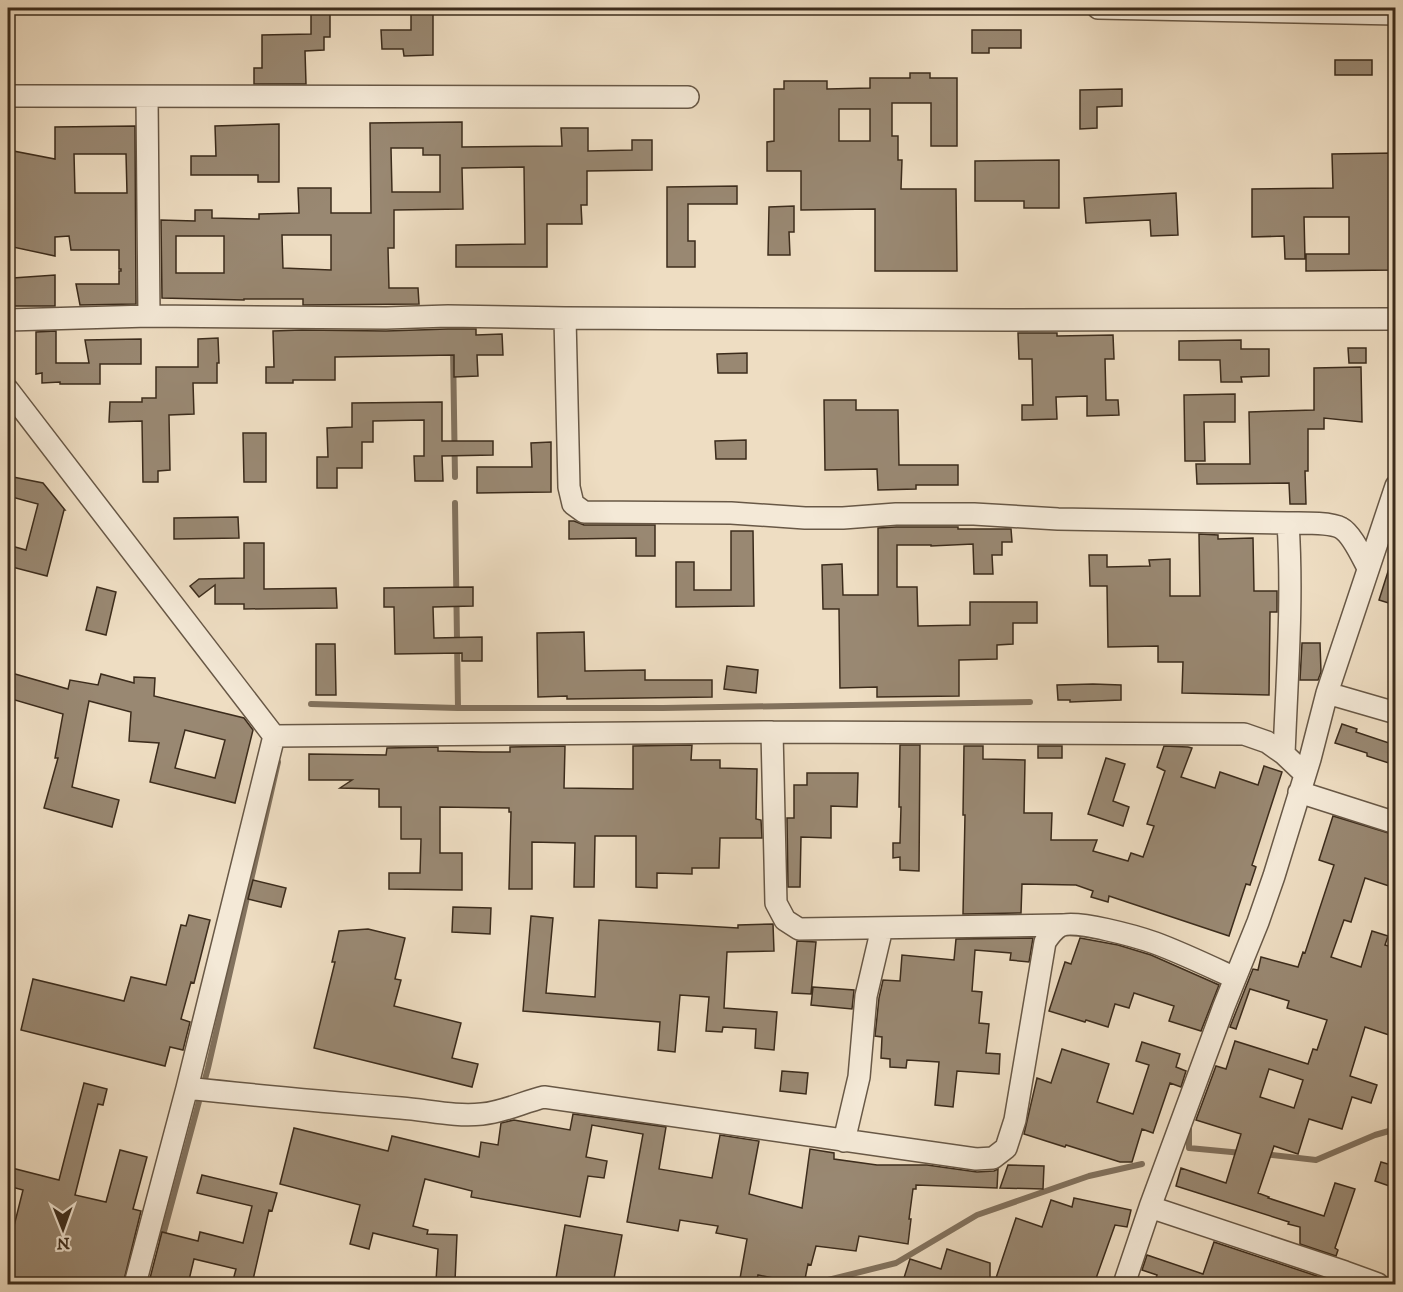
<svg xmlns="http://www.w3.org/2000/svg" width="1403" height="1292" viewBox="0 0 1403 1292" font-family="'IM FELL DW Pica',serif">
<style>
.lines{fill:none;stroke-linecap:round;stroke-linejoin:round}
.stream{stroke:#82725e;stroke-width:6}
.building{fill:#998872;stroke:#3c2c1c;stroke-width:1.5;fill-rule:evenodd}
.street-casing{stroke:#685846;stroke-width:24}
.street{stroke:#f4e9d7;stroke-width:21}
</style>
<rect width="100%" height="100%" fill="#eeddc2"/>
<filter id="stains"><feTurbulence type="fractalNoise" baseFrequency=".00333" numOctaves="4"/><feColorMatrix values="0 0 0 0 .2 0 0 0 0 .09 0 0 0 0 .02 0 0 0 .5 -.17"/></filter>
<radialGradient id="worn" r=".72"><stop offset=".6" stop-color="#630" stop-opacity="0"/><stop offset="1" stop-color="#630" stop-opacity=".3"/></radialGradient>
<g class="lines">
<path class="stream" d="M 453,349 L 455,477
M 455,503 L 458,708
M 311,704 L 458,708 L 663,708 L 1030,702
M 1189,1125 L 1189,1148 L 1242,1153
M 1264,1154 L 1316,1160 L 1375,1135 L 1396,1129
M 162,1239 L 208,1068 L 278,762
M 812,1284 L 896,1263 L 977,1215 L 1089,1176 L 1142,1164"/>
</g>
<path class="building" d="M 311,8 L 330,8 L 330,37 L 324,37 L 324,50 L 305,51 L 306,84 L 254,84 L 254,68 L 262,68 L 262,35 L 311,34 Z
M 411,8 L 433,8 L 433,55 L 404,56 L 403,49 L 382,49 L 381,30 L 411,30 Z
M 972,30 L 1021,30 L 1021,48 L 989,48 L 989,53 L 972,53 Z
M 1335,60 L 1372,60 L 1372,75 L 1335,75 Z
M 910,73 L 930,73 L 930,78 L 957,78 L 957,146 L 931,146 L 931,103 L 892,103 L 892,136 L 898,136 L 898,160 L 902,160 L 901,189 L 956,189 L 957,271 L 875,271 L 875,209 L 801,210 L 801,171 L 767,171 L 767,142 L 774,141 L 774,89 L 784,89 L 784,81 L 827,81 L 827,89 L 870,88 L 870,78 L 910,78 ZM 839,109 L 870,109 L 870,141 L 839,141 Z
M 1122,89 L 1122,106 L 1097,107 L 1097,128 L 1080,129 L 1080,90 Z
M 462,122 L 462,147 L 562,146 L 561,128 L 588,128 L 588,151 L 632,150 L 632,140 L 652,140 L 652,170 L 587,171 L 587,205 L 581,205 L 582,224 L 547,224 L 547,267 L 456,267 L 456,245 L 525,244 L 524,167 L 462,168 L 463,209 L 394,210 L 394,248 L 388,248 L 389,288 L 418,288 L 419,304 L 303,305 L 303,299 L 244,299 L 244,300 L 162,298 L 161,220 L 195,221 L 195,210 L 212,210 L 212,218 L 259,219 L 259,214 L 299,213 L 298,188 L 331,188 L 331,213 L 371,213 L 370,123 ZM 391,148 L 423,148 L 423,155 L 440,155 L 440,192 L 392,192 ZM 282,235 L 331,235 L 331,270 L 283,268 ZM 176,236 L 224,236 L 224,273 L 176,273 Z
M 279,124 L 279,182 L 258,182 L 258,175 L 191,175 L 191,156 L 216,156 L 215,126 Z
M 135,126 L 136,304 L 80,305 L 76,284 L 119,284 L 119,271 L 121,271 L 121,269 L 119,269 L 119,250 L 71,250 L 69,236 L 55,237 L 55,256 L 8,246 L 8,150 L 55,159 L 55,127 ZM 74,154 L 126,154 L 127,193 L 75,193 Z
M 1395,153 L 1395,270 L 1306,271 L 1306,254 L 1349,254 L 1349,217 L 1304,217 L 1305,259 L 1285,259 L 1284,236 L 1252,237 L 1252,189 L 1333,188 L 1332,154 Z
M 1059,160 L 1059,208 L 1024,208 L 1024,201 L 975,201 L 975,161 Z
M 737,186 L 737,204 L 688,204 L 688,241 L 695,241 L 695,267 L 667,267 L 667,187 Z
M 1176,193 L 1178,235 L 1151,236 L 1150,220 L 1086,223 L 1084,198 Z
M 794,206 L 794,232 L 789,232 L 790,255 L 768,255 L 769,207 Z
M 55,275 L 55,306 L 14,306 L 13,278 Z
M 448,329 L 476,329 L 476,335 L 502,334 L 503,355 L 477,355 L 478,376 L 454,377 L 454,355 L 335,357 L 335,380 L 293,380 L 293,383 L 266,383 L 266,367 L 274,367 L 273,331 L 302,330 L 386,331 Z
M 56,331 L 56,363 L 89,363 L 85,340 L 141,339 L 141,364 L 100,364 L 100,384 L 60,384 L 60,382 L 42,383 L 42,373 L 36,374 L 36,332 Z
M 1018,333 L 1057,333 L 1057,336 L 1113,335 L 1114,359 L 1105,359 L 1106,400 L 1118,400 L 1119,415 L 1087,416 L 1087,396 L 1056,397 L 1057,419 L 1022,420 L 1022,405 L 1033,405 L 1032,359 L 1019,359 Z
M 218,338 L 219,363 L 217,363 L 217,383 L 193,383 L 194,414 L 169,415 L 170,470 L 158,471 L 158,482 L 143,482 L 142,421 L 109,422 L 110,402 L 142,402 L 142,398 L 156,398 L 156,367 L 198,367 L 198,339 Z
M 1241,340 L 1241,349 L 1269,349 L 1269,376 L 1241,377 L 1242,382 L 1221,382 L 1220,360 L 1179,360 L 1179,341 Z
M 1348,348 L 1366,348 L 1366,363 L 1349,363 Z
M 747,353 L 747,373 L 718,373 L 717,354 Z
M 1361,367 L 1362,422 L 1324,418 L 1324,429 L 1308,429 L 1308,471 L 1305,471 L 1306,504 L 1290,504 L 1289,483 L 1197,484 L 1196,464 L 1250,464 L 1249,412 L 1314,410 L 1314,368 Z
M 1235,394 L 1235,422 L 1204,422 L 1205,461 L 1185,461 L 1184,395 Z
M 824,400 L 856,400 L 856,410 L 898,410 L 899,465 L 958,465 L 958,485 L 916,485 L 916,489 L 878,490 L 877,469 L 825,470 Z
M 442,402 L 442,441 L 493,441 L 493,455 L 442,456 L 443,481 L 415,481 L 414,456 L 424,456 L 424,420 L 373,421 L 373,442 L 362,442 L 362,468 L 337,468 L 337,488 L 317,488 L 317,457 L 328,457 L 327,428 L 352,427 L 352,403 Z
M 243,433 L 266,433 L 266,482 L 244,482 Z
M 746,440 L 746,459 L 716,459 L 715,441 Z
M 551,442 L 551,492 L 477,493 L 477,467 L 532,467 L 531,443 Z
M 8,476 L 43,483 L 65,510 L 64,510 L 47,576 L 8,566 L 8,545 L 26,550 L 38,504 L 8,496 Z
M 238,517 L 239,538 L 174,539 L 174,518 Z
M 569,521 L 574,521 L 584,525 L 655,525 L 655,556 L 636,556 L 636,538 L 569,539 Z
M 896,527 L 958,527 L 958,529 L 1011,529 L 1012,542 L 1002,542 L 1002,555 L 992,555 L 993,574 L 974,574 L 973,544 L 931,546 L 931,545 L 897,545 L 897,587 L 917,587 L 918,626 L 970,625 L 970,602 L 1037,602 L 1037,623 L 1013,623 L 1013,644 L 997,645 L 997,659 L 959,660 L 959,696 L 877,697 L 877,687 L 840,688 L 839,609 L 823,609 L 822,565 L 842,564 L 843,595 L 878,595 L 878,528 Z
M 731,531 L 753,531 L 754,606 L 676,607 L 676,562 L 694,562 L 694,590 L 731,590 Z
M 1199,534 L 1218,535 L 1218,539 L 1253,538 L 1254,591 L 1277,591 L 1277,612 L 1270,612 L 1269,695 L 1182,693 L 1183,662 L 1158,662 L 1158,646 L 1108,647 L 1107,586 L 1090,586 L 1089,555 L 1107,555 L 1107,567 L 1150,566 L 1149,560 L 1170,559 L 1170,596 L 1200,596 Z
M 244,543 L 264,543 L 264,589 L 336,588 L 337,608 L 244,609 L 244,604 L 215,604 L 215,585 L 199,597 L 190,586 L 199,579 L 244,578 Z
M 1392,559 L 1395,559 L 1395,605 L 1379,600 Z
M 97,587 L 116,592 L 106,635 L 86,630 Z
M 473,587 L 473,606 L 433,607 L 434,638 L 482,637 L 482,661 L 462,661 L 462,653 L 395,654 L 394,607 L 384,607 L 384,588 Z
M 584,632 L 585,671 L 645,670 L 645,680 L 712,680 L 712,697 L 567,699 L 567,696 L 538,697 L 537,633 Z
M 1302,643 L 1320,643 L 1321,672 L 1318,680 L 1300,680 Z
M 316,644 L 335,644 L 336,695 L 316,695 Z
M 727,666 L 758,670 L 756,693 L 724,689 Z
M 8,672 L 68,689 L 70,680 L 98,685 L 101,674 L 134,683 L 134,677 L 155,678 L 154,696 L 244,718 L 253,730 L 235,803 L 150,782 L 159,743 L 129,741 L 131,712 L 89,701 L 72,787 L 119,800 L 112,827 L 44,808 L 58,758 L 55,758 L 63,714 L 8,698 ZM 185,730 L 225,740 L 215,778 L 175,768 Z
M 1093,684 L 1121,685 L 1121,700 L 1070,702 L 1070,700 L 1058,700 L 1057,685 Z
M 1342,724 L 1357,729 L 1356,732 L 1395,745 L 1395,765 L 1367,756 L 1367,753 L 1335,743 Z
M 692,745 L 691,760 L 720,760 L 720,768 L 757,769 L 756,819 L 761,820 L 762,838 L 720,838 L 719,868 L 692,868 L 692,874 L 657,873 L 657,888 L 636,887 L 636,836 L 595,836 L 594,887 L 574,887 L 575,843 L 532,842 L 532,889 L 509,889 L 511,812 L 509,812 L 509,808 L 440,807 L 440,853 L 462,853 L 462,890 L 389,889 L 389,873 L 420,873 L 421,839 L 401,839 L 401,807 L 379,807 L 379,789 L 340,788 L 352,780 L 309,780 L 309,754 L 386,755 L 387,748 L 438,747 L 438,751 L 482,752 L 510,752 L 510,747 L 565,746 L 564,788 L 633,789 L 633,746 Z
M 900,745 L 920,745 L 919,871 L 900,870 L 900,857 L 893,858 L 893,843 L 900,843 L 901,807 L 899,807 Z
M 964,746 L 983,746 L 983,759 L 1025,760 L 1024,813 L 1052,813 L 1051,840 L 1097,840 L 1093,851 L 1128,861 L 1131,853 L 1143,857 L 1154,826 L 1147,824 L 1165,771 L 1157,767 L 1164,746 L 1188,747 L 1192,748 L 1181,777 L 1215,788 L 1220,772 L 1258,785 L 1264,766 L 1282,772 L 1252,865 L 1256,867 L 1250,885 L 1246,884 L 1229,936 L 1109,896 L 1108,902 L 1091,897 L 1093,891 L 1076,885 L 1022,884 L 1021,913 L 963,914 L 965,815 L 963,815 Z
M 1038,746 L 1062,746 L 1062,758 L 1038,758 Z
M 1106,758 L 1125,764 L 1113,801 L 1129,807 L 1123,826 L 1088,814 Z
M 807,773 L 858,773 L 857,807 L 831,806 L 831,838 L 801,837 L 800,887 L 788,887 L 787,818 L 794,818 L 794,785 L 807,785 Z
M 1333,816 L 1395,835 L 1395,888 L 1365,878 L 1351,922 L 1344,920 L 1331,957 L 1361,967 L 1372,931 L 1388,936 L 1385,945 L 1395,948 L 1395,998 L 1391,1011 L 1395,1013 L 1395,1037 L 1365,1027 L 1350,1076 L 1377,1085 L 1371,1103 L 1352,1097 L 1342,1129 L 1309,1119 L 1298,1154 L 1274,1146 L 1258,1193 L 1269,1197 L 1268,1198 L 1324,1216 L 1335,1183 L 1355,1189 L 1335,1248 L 1338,1250 L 1336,1256 L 1300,1244 L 1300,1227 L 1288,1224 L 1289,1222 L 1176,1186 L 1181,1168 L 1226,1183 L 1241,1134 L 1196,1120 L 1216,1066 L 1226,1069 L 1235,1041 L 1308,1064 L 1313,1049 L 1317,1050 L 1327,1020 L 1287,1008 L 1289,1001 L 1250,989 L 1236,1029 L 1230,1027 L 1253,969 L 1258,970 L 1261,957 L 1298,967 L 1303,952 L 1305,953 L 1334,865 L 1319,860 ZM 1269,1069 L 1303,1080 L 1294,1108 L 1260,1097 Z
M 253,880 L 286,888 L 281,907 L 248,899 Z
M 453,907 L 491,908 L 490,934 L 452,932 Z
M 189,915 L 210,920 L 194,983 L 191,982 L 181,1019 L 190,1022 L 183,1050 L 170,1047 L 165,1066 L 21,1030 L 33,979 L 124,1001 L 131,977 L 166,985 L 181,925 L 186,926 Z
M 531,916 L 553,918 L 546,993 L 595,997 L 599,920 L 738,928 L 738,925 L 773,924 L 774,951 L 727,952 L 724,1008 L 777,1012 L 774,1050 L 755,1048 L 756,1029 L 723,1027 L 722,1032 L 706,1031 L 709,997 L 680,995 L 675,1052 L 658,1050 L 660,1022 L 523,1011 Z
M 368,929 L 405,938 L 395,979 L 401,980 L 394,1006 L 461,1023 L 452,1058 L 478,1064 L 472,1087 L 314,1048 L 335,962 L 332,962 L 339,931 Z
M 1033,938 L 1029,962 L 1010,960 L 1011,953 L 975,950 L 972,991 L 982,992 L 979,1023 L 989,1024 L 986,1053 L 1000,1054 L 999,1074 L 957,1071 L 953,1107 L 935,1105 L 939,1062 L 907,1060 L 906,1068 L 890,1067 L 890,1059 L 881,1058 L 882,1037 L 875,1036 L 879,998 L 883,980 L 900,981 L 902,955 L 954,960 L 956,939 Z
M 1080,938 L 1118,945 L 1151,955 L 1219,985 L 1201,1031 L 1169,1021 L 1174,1006 L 1134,993 L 1129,1008 L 1115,1004 L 1108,1027 L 1086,1020 L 1085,1022 L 1049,1011 L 1065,962 L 1071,964 Z
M 797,941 L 816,942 L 811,994 L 792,993 Z
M 813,987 L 854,990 L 852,1009 L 811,1005 Z
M 1142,1042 L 1180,1054 L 1176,1067 L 1186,1071 L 1181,1087 L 1170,1083 L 1153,1133 L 1142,1129 L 1132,1162 L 1120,1162 L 1066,1145 L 1065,1147 L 1024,1134 L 1037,1078 L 1051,1083 L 1062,1049 L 1109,1064 L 1097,1102 L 1133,1114 L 1149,1065 L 1136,1061 Z
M 782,1071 L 808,1073 L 806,1094 L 780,1091 Z
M 84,1083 L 107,1089 L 103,1105 L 98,1104 L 75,1195 L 106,1202 L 120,1150 L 147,1157 L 133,1209 L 141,1211 L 123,1284 L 8,1284 L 8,1241 L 10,1242 L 23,1190 L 8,1186 L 8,1167 L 59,1180 Z
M 573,1114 L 666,1127 L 659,1169 L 712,1178 L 720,1135 L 759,1141 L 749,1194 L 802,1208 L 810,1149 L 834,1153 L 834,1159 L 877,1165 L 927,1165 L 977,1172 L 994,1171 L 998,1169 L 997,1188 L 916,1185 L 916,1189 L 913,1189 L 909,1219 L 911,1219 L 908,1244 L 859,1236 L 856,1251 L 816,1246 L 811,1265 L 808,1264 L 804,1284 L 758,1275 L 756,1284 L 739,1284 L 747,1239 L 716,1233 L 718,1226 L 680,1220 L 678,1231 L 627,1222 L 643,1134 L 592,1125 L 586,1157 L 607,1161 L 604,1178 L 588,1176 L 580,1217 L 471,1197 L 472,1191 L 425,1179 L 413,1226 L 428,1230 L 427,1234 L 457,1235 L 455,1281 L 436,1281 L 438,1249 L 373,1233 L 369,1249 L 350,1244 L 360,1205 L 280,1184 L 294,1128 L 388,1151 L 392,1136 L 479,1157 L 481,1142 L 498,1145 L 501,1123 L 514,1120 L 570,1130 Z
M 1381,1162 L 1395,1166 L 1395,1188 L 1375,1181 Z
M 1008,1165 L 1044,1166 L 1043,1189 L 1000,1188 Z
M 202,1175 L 277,1193 L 272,1211 L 269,1210 L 252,1284 L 232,1284 L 236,1269 L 194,1259 L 188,1284 L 158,1284 L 149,1282 L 162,1232 L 198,1241 L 200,1232 L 243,1243 L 252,1206 L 197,1193 Z
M 1074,1198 L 1131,1210 L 1127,1227 L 1115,1225 L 1094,1284 L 994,1284 L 1016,1218 L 1042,1227 L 1051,1200 L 1072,1207 Z
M 565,1225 L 622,1235 L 613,1284 L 555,1284 Z
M 1214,1242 L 1341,1284 L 1154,1284 L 1157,1275 L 1142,1270 L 1147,1255 L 1203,1274 Z
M 947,1249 L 990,1263 L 990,1284 L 902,1284 L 910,1259 L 941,1269 Z"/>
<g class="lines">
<g class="street-casing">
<path id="street" d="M 1098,8 L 1396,14
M 8,96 L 688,97
M 147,97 L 149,316
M 565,318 L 569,487 L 573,504 L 584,512 L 731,513 L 805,518 L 843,518 L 896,514 L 974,514 L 1058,519 L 1288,523 C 1293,599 1287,678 1284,754
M 8,320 L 149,316 L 386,318 L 448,316 L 565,318 L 1006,320 L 1396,319
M 8,390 L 274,736
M 1288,523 C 1300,523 1331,522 1341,528 C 1352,534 1362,557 1368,568
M 1327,693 L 1396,713
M 772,732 L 776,903 L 785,920 L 799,929 L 1062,925
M 274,736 L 772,732 L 1244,734 L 1267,742 L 1284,754 L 1304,773
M 1299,792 L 1396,823
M 187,1088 C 258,1096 329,1102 401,1108 C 428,1110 455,1117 482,1114 C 504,1112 523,1102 544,1097 L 976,1159 L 993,1158 L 1006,1148 L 1015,1120 L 1045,942 C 1049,936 1053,930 1060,926 C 1075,919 1138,937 1155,943 C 1182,953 1209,966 1235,978
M 844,1141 L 859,1077 L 866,996 L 882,928
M 1150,1207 L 1345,1272 L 1378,1284
M 135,1284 L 187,1088 L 274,736
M 1124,1284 L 1150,1207 L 1224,1006 L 1258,922 L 1274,876 L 1310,759 L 1327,693 L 1396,486"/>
</g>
<use href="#street" class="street"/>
</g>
<rect width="1403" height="1292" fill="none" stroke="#eeddc2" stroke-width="30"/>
<rect x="9" y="9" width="1385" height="1274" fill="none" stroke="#3c2c1c" stroke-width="3"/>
<rect x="15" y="15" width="1373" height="1262" fill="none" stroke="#3c2c1c" stroke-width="1.5"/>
<g transform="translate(63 1229) rotate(179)" stroke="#f4e9d7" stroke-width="4.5" paint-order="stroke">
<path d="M0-4.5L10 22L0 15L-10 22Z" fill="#3c2c1c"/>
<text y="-9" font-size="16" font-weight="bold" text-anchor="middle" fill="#3c2c1c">N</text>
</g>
<rect width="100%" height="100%" filter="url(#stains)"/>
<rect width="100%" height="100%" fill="url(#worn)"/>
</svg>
